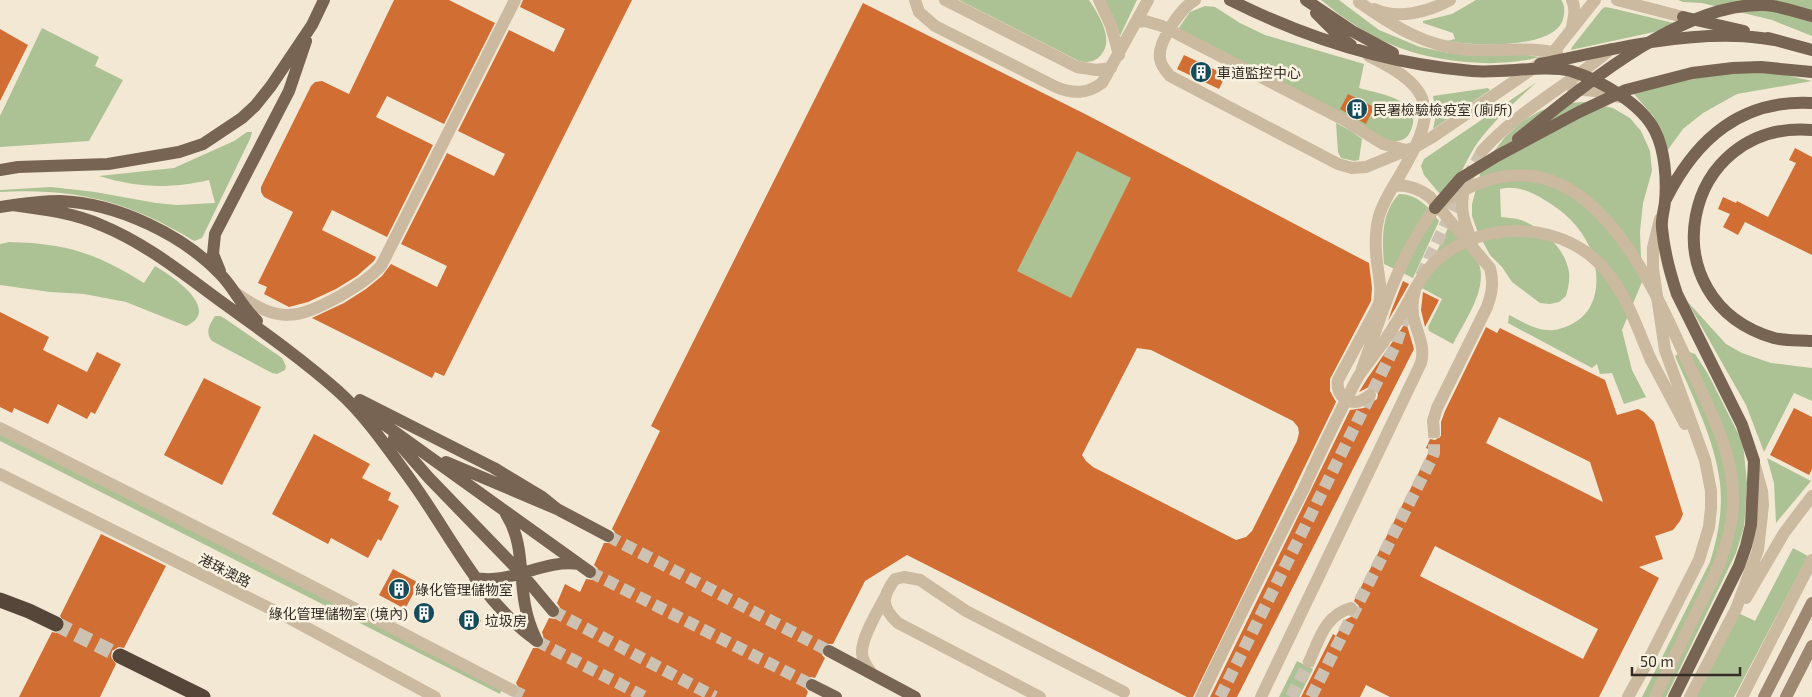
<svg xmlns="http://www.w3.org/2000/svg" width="1812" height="697" viewBox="0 0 1812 697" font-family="'Exo 2','Noto Sans SC',sans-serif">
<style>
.green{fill:#adc294}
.building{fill:#d16e34;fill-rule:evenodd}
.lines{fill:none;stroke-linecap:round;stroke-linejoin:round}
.street-tunnel{stroke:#cdc2b1;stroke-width:12;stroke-dasharray:12 6;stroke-linecap:butt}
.primary-tunnel{stroke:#cdc2b1;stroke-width:12;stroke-dasharray:12 6;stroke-linecap:butt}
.highway-tunnel{stroke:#cdc2b1;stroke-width:15;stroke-dasharray:15 8;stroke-linecap:butt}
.street{stroke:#cbb9a0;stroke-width:12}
.secondary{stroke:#9f8871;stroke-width:12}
.primary{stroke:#786453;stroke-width:12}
.highway{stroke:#56463a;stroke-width:15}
.street-bridge{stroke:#cbb9a0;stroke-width:12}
.primary-bridge{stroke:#786453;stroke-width:12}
.labels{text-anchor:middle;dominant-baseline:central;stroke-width:5;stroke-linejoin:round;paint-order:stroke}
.poi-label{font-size:14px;fill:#342b24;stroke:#faf2e1;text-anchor:start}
.street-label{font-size:14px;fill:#342b24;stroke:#faf2e1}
</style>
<rect width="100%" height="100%" fill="#f3e8d4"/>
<path class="green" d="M 959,0 L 1089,0 C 1098,14 1115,39 1101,55 C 1095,62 1088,63 1079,61 Z
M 1105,0 L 1137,0 L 1120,36 L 1116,23 Z
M 1321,0 L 1339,0 L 1379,30 L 1420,47 L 1449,53 L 1527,55 L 1539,57 C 1499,69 1438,62 1400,48 C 1371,37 1345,20 1321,0 Z
M 1476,0 L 1561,0 C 1565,5 1565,12 1563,19 C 1555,50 1472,46 1447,41 L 1455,39 L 1453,33 L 1423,23 L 1423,21 L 1452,14 Z
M 1678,0 L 1812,0 L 1812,36 L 1772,20 L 1702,3 L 1683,2 Z
M 1205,6 L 1215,7 L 1240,23 L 1265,35 L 1364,64 L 1359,88 C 1379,94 1424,99 1411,130 C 1407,140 1401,141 1390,142 L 1178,29 L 1190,12 Z
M 1605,7 L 1611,8 L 1686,26 L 1663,30 L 1571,50 L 1572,47 L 1602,9 Z
M 42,28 L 99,57 L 95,66 L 123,80 L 89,141 L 0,147 L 0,116 Z
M 1756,71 L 1781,74 L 1812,81 L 1737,94 L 1703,113 L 1683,129 L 1664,155 L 1654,117 L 1633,93 L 1674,80 Z
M 1537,82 C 1516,101 1495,119 1478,142 C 1466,159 1460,180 1445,194 L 1439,193 L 1424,175 L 1421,166 L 1424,159 Z
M 1488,88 L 1490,90 L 1433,129 L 1436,115 L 1433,96 Z
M 1586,102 L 1613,108 L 1630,118 L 1641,131 L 1650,151 L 1652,171 L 1643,203 L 1640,232 L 1642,282 L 1622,330 L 1632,370 L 1646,397 L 1624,404 L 1612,373 L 1600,374 L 1597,364 L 1592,368 L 1508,323 L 1509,315 C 1521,321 1535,330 1548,330 C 1556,331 1563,328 1570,325 C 1600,312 1601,275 1590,248 C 1580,226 1564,211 1543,199 C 1530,191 1515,185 1500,189 L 1501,217 C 1508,218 1515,218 1521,220 C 1543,228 1565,248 1569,272 C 1570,280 1568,289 1566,296 L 1559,302 L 1550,304 L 1540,303 L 1512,282 L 1502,267 L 1490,255 L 1478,233 L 1472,216 L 1472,204 L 1482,167 L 1505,137 L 1523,121 L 1540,111 L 1563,103 Z
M 1336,123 L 1351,131 L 1362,139 L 1359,160 L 1354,161 L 1341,158 L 1338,152 Z
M 247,132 L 252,132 L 250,139 L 202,238 L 194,241 C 129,201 75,188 0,192 L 0,190 L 51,187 L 95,192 L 156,203 L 177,205 L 215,203 L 209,180 C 169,189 138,188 99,176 L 174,168 L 234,141 Z
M 1059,136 L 1146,180 L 964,542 L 877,498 Z
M 1399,194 C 1417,194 1429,207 1439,221 L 1413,278 L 1384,264 C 1382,239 1381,213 1399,194 Z
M 1450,227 L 1479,264 C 1488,289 1464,322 1453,344 L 1429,331 L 1428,327 L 1442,299 L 1420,287 L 1448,228 Z
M 9,242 C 65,243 96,253 144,283 L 155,266 C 171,275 223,310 186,326 L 126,302 L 84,294 L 50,292 L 0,285 L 0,244 Z
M 1687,301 L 1726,344 L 1742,353 L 1771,363 L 1812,368 L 1812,401 L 1794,393 L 1764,452 L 1746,405 Z
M 215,316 L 220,316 L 224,318 L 282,358 L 286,366 L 285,370 L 277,374 L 272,373 L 212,341 C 205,333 209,325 215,316 Z
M 1684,350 L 1695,354 L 1708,374 L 1743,443 L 1747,483 L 1746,501 L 1744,527 L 1736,553 L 1666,697 L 1642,697 L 1710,562 C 1718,537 1723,509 1720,483 C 1715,440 1692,395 1675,356 Z
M 0,431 L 503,686 L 500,694 L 0,441 Z
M 1767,458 L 1811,481 L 1776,523 L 1774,483 Z
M 1793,548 L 1808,556 L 1734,697 L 1690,697 L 1734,611 L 1755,621 Z
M 1297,661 L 1313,669 L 1299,697 L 1279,697 Z"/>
<path class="building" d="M 394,0 L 449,0 L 495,23 L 444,124 L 387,96 L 376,117 L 433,145 L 387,237 L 332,210 L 322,230 L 376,257 L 374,261 L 357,276 L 336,289 L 308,302 L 289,307 L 264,294 L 267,287 L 258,283 L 293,212 L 264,197 L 261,192 L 261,187 L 311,86 L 315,82 L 322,81 L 349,94 Z
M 523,0 L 632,0 L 444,376 L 435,372 L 432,378 L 312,318 L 344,303 L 366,289 L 382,276 L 391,264 L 437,287 L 447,266 L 401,244 L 447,153 L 494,176 L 505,154 L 458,131 L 509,30 L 554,52 L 565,29 L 520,7 Z
M 863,3 L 1087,115 L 1369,263 L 1372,288 L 1371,301 L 1330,379 L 1330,391 L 1336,402 L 1193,697 L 1187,697 L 907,555 L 865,581 L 833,644 L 825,644 L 822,648 L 822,655 L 825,658 L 815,678 L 811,677 L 805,681 L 804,686 L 808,692 L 806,697 L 516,697 L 520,690 L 516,683 L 533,648 L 540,648 L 545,643 L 542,632 L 549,618 L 555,619 L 560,614 L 561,609 L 557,603 L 565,584 L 580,592 L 586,579 L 593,580 L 596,577 L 598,569 L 594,565 L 604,543 L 612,543 L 615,539 L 615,532 L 612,529 L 660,431 L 651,426 ZM 1077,151 L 1131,178 L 1071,298 L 1017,271 ZM 1137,348 L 1151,350 L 1293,421 L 1298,427 L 1299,433 L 1297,441 L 1252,531 L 1246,537 L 1236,540 L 1093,467 L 1086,461 L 1082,455 Z
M 0,29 L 28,45 L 0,101 Z
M 1184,55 L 1226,75 L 1219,89 L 1177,69 Z
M 1348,94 L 1374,107 L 1366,124 L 1340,109 Z
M 1795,148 L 1812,157 L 1812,255 L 1745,222 L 1738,235 L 1723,227 L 1730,214 L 1718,209 L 1723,197 L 1736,203 L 1737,201 L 1768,217 L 1796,163 L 1789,160 Z
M 1403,281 L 1409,284 L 1388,321 L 1392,309 Z
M 1423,292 L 1439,300 L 1425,327 L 1421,310 Z
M 0,312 L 49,337 L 43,350 L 87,372 L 97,352 L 121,364 L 95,414 L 91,412 L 87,419 L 58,404 L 48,424 L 14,408 L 12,413 L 0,407 Z
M 1406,322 L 1414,349 L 1237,697 L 1210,697 L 1350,410 L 1364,408 L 1377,399 L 1378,394 L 1373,387 L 1369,387 L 1359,392 L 1367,379 Z
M 1486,327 L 1497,333 L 1500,328 L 1605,380 L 1617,415 L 1638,409 L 1644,412 L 1654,422 L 1683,514 L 1680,521 L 1673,530 L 1655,536 L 1663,559 L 1639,567 L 1659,578 L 1599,697 L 1390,697 L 1366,685 L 1360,697 L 1301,697 L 1333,634 L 1336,636 L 1345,620 L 1358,613 L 1359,606 L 1354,601 L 1430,450 L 1426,448 L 1430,439 L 1435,440 L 1441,436 L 1441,422 L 1445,411 ZM 1499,417 L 1590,462 L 1603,502 L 1486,443 ZM 1435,546 L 1598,629 L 1583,659 L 1420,576 Z
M 204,378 L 261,407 L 222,485 L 164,455 Z
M 1794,408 L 1812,417 L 1812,469 L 1809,475 L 1770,455 Z
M 314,434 L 370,464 L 362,478 L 391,493 L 388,500 L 399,506 L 381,541 L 378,539 L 368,558 L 331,538 L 328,544 L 272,514 Z
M 101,534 L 166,566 L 124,648 L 119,647 L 112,651 L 111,657 L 116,664 L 100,697 L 19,697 L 52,632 L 57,633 L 64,628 L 65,623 L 60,616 Z
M 393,569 L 419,583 L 405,609 L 379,595 Z
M 463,610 L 481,620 L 476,630 L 457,620 Z"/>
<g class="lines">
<path class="street-tunnel" d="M 1421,276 L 1466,181 L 1482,151
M 512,690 L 527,697
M 1220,697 L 1396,344 L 1408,308
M 1291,697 L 1309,662
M 1311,697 L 1431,460 L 1434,453 L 1434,432"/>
<path class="primary-tunnel" d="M 608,536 L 829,651
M 590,572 L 812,685
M 553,611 L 715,697
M 537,641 L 645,697"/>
<path class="highway-tunnel" d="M 56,624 L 120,656"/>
<path class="street" d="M 915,0 L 919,12 L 935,26 L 1056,87 C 1073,94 1087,94 1102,83 L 1148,0
M 945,0 L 1077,67 L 1096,70 L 1111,68
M 1099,0 L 1111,26 L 1119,55
M 1195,0 C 1181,8 1157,42 1160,59 C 1161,66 1166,71 1170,76 L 1338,164 L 1352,168 L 1366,167 L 1417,146 L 1434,136 L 1538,65 L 1556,49 L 1595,0
M 1572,0 C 1576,9 1574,17 1572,27
M 1617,0 L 1683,17
M 1359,2 C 1393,26 1426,47 1469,50 C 1498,52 1528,46 1557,53
M 1374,9 C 1398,20 1428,12 1450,0
M 1137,22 L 1145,21 L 1162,26 L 1346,121 L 1383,144 L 1406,150
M 1369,56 C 1439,90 1436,113 1400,175 C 1392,188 1383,202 1379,216 C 1375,231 1375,247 1377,262 C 1379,279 1382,287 1379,304 L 1338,380 C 1336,391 1343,402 1355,402 C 1360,402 1366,398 1370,395
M 1573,89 L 1595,91 L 1619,97
M 1482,151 C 1519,110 1569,85 1611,49
M 1466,181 C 1459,205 1462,218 1472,241
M 1394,185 C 1408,185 1419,188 1430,197 L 1490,268 C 1494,283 1492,293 1487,307 L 1437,408 L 1433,421 L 1434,432
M 237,294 C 279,323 296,320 340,296 C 355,287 369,279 381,266 L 515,0
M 1651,360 L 1685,424
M 1362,369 C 1382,313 1399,256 1435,208
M 0,428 L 246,552 L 512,690
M 0,474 L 287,617 L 435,697
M 1746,598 L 1784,533 L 1812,496
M 1309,662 C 1319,640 1325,615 1351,608
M 872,674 C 868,668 862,661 862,653 C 861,638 878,611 885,597
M 1040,697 L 898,623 C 881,607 881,598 895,579 L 904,577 L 920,580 L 966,611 L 1124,692
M 1261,697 L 1421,363 C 1425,348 1419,337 1415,323 C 1411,312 1412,301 1415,290
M 1628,697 L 1648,661 L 1699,560 L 1709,527 L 1711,508 L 1711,491 L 1705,460 L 1665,350 L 1653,269 L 1653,248 L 1660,219
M 1690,697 L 1736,609 L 1758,550 L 1763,505 L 1762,491 L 1755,466
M 1742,697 L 1812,560"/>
<path class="secondary" d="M 1764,697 L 1812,603
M 1786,697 L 1812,646"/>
<path class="primary" d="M 1230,0 C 1306,38 1388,64 1472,71 C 1501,74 1545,64 1571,71 C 1600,80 1642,104 1655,131 C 1665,150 1667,181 1665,202 C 1664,211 1661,219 1662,228 C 1664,251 1670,273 1677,294 L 1742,425 L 1754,461 L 1751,525 L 1746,546 L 1739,566 L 1674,697
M 1306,0 L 1352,31 L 1393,53
M 1316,13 L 1340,37 L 1351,45
M 1683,17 L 1744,31
M 1768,38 L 1812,50
M 1540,64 C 1605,51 1670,34 1736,36 C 1749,36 1762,38 1775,40
M 1812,130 C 1682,119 1645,300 1774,338 C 1786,341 1800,340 1812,341
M 0,170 L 18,167 L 108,164 L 179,152 L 203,144 L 242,118 L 255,106 L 271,86 L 312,25 L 324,0
M 1666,199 C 1696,139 1741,99 1812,103
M 13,205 C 43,209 74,213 101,225 C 145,243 181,272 219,300 C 259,329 301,358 338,391 C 366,416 388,449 410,479 C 451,535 479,600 537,641
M 0,207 C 20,204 40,201 60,201 C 117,203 184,235 222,276 C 235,290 243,308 257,321
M 220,271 L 213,254 L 215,234 L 289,91 L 306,41
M 360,400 L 494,468 L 542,497 L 557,509
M 360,407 L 590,572
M 394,438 L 429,478 L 522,574 L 553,611
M 446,462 L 557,509 L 608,536
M 506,514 C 524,542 519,573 525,605 C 527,617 531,628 536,639
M 475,578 C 512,585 542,559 579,564
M 829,651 L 915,697
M 812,685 L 836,697"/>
<path class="highway" d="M 0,600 L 29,611 L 56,624
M 120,656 L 203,697"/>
<path class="street-bridge" d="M 1441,204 C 1574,112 1643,262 1688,363 C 1709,408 1736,455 1733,506 C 1731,546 1711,584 1693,619 C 1680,645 1668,671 1655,697
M 1201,697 C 1234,627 1269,557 1304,488 C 1317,459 1331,430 1345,402 C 1350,393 1354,383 1360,374 C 1371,358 1384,343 1394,326 C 1409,304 1417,278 1437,260 C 1485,218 1566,221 1607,272 C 1628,298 1638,330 1651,360"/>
<path class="primary-bridge" d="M 1518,139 C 1580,89 1681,2 1764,5 C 1781,6 1796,12 1812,16
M 1435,208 L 1461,178 L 1497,156 L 1579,112 L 1626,90 L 1692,73 L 1733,68 L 1761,67 L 1812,72"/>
</g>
<defs>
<g id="building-disc" transform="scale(1.125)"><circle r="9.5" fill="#164c59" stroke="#faf2e1"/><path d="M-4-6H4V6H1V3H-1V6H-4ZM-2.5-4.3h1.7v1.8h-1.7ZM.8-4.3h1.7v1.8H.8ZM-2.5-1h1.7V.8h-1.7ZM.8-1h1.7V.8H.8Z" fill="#fff"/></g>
</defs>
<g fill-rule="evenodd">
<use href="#building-disc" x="1201" y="72"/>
<use href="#building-disc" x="1357" y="109"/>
<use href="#building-disc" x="399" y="589"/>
<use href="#building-disc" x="424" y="613"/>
<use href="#building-disc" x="469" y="620"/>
</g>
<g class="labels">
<g class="poi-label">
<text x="1217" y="72">車道監控中心</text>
<text x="1373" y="109">民署檢驗檢疫室 (廁所)</text>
<text x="415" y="589">綠化管理儲物室</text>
<text x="408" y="613" text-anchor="end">綠化管理儲物室 (境內)</text>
<text x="485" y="620">垃圾房</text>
</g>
<g class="street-label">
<text transform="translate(225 570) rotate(27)">港珠澳路</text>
</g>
</g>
<path d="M1632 667v8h108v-8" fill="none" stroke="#342b24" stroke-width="2.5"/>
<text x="1640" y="667" font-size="15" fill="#342b24" stroke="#faf2e1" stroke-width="4" paint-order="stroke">50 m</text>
</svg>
